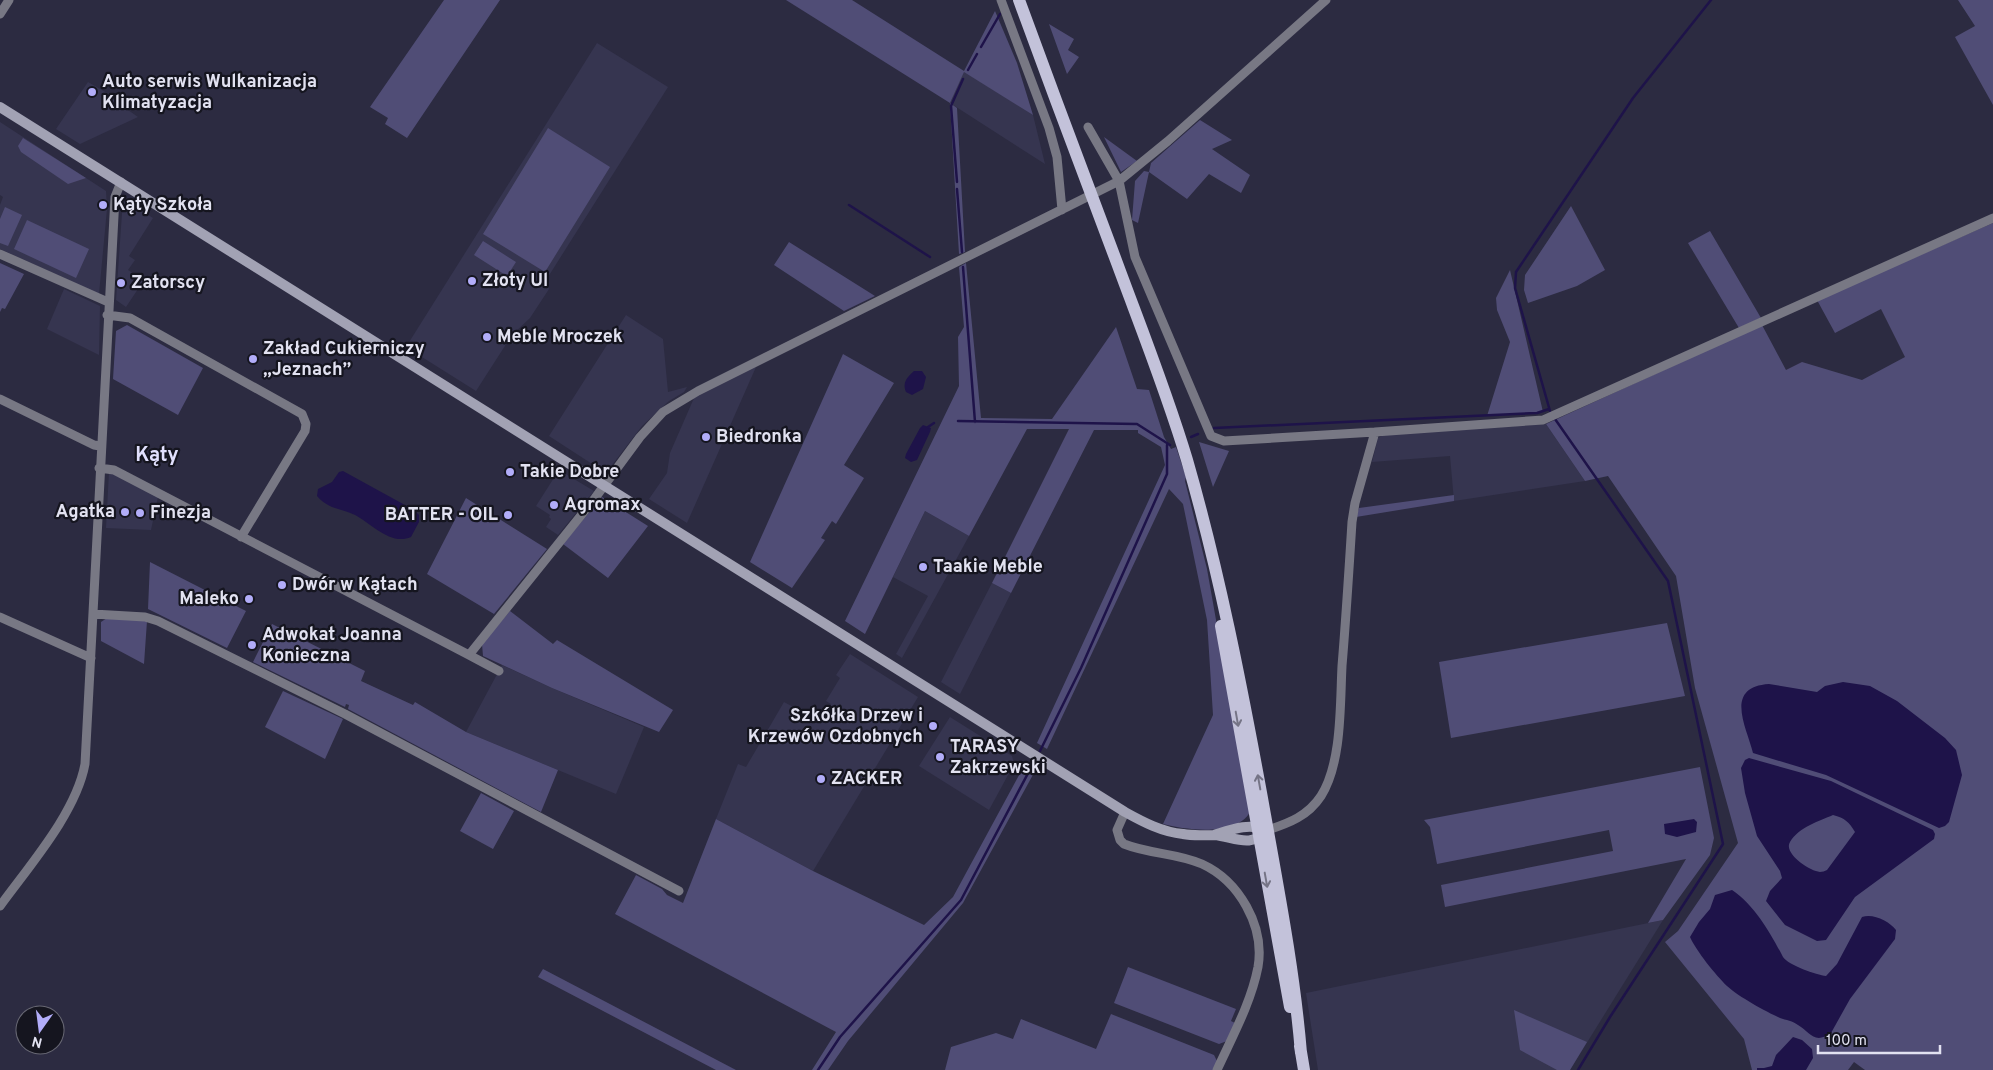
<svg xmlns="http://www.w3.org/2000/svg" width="1993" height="1070" viewBox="0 0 1993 1070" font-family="Overpass,sans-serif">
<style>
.built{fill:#363550}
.green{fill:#504d76}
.water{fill:#1e1349;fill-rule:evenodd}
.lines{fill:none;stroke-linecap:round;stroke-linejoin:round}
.stream{stroke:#1e1349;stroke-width:2.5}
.street{stroke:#787884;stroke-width:9}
.secondary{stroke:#a2a2b4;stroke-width:10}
.primary{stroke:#c3c2da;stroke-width:12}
.oneway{stroke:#757486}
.poi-dot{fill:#b2adf9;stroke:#15151f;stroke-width:2}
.labels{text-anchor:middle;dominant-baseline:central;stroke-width:4.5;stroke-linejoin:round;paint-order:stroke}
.poi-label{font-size:18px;font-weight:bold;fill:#e2e2f1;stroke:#15151f;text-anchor:start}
.quarter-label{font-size:20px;font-weight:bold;fill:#e1e0fd;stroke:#15151f}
</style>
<rect width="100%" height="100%" fill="#2c2b41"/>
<path class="built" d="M 597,43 L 668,87 L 548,277 L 549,289 L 530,318 L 512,335 L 476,391 L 406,347 Z
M 964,71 L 1033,115 L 1045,164 L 950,103 Z
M 88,82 L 114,97 L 113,99 L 118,103 L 138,117 L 80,144 L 56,129 Z
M 0,122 L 106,191 L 107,209 L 99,294 L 0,249 L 0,205 L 3,197 L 0,195 Z
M 123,199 L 153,218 L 129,256 L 135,260 L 128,270 L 144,280 L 126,307 L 116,300 Z
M 64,289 L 100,306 L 99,355 L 47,329 Z
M 626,315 L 663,339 L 668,392 L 687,387 L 684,392 L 669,401 L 642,426 L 606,473 L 549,436 Z
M 756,367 L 687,523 L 649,499 L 667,473 L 670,453 L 694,398 Z
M 1546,424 L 1585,481 L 1454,501 L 1450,456 L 1372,462 L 1378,438 L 1384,435 Z
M 559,470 L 594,491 L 558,535 L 546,527 L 551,519 L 549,517 L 550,515 L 536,506 Z
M 109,472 L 158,497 L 151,530 L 106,528 Z
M 925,511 L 969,536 L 902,658 L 896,654 L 928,596 L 893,577 Z
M 992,583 L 1011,593 L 960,694 L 941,682 Z
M 850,654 L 918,697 L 813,871 L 716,819 L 738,764 L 746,767 L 784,702 L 821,722 L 831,704 L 826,701 L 840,678 L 836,675 Z
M 502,665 L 552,688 L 644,727 L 616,794 L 466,732 Z
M 950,717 L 1012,756 L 1014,764 L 989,810 L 919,766 Z
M 1663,920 L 1570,1070 L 1318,1070 L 1306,993 Z"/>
<path class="green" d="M 444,0 L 500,0 L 407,138 L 385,124 L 388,118 L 370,107 Z
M 786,0 L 852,0 L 964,71 L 995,11 L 1017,63 L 1033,115 L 964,72 L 950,103 L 957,108 L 965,252 L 959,254 L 950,103 Z
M 1958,0 L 1993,0 L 1993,105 L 1955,37 L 1975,26 Z
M 1049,24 L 1074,39 L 1068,50 L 1079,57 L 1067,74 Z
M 1200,120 L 1232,140 L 1212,149 L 1250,175 L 1241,193 L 1209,174 L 1187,199 L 1149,172 L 1138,223 L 1132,220 L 1135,181 L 1144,171 L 1149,172 L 1151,163 Z
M 548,128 L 610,167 L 545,272 L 483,234 Z
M 1104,137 L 1137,161 L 1121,172 Z
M 23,138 L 86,178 L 68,184 L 21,152 L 18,146 Z
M 1571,206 L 1605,270 L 1577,286 L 1528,303 L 1524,290 L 1525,275 Z
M 5,207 L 22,215 L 8,246 L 0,243 L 0,219 Z
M 27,220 L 89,249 L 76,278 L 14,249 Z
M 1993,223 L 1993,1070 L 1865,1070 L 1854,1062 L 1848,1070 L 1752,1070 L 1744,1039 L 1665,942 L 1678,931 L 1738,843 L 1695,688 L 1676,576 L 1608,476 L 1585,481 L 1546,424 L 1762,325 L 1786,370 L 1802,362 L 1862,380 L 1905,357 L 1881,309 L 1835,333 L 1817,300 Z
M 1710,231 L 1761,318 L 1739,328 L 1688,243 Z
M 483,241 L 516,262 L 507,276 L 474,255 Z
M 789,242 L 875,296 L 844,311 L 774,265 Z
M 0,263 L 24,274 L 5,309 L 2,308 L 0,312 Z
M 966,263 L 981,418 L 1052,419 L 1116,327 L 1137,389 L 1149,390 L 1164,437 L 1171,449 L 1176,447 L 1186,477 L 1185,481 L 1207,569 L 1250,812 C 1236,837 1186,830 1163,824 L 1213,715 L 1207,620 L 1183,504 L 1169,489 L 1047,749 L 1037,743 L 1165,465 L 1161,447 L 1138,433 L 1138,430 L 1094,430 L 1011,593 L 992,583 L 1069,429 L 1027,429 L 969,536 L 925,511 L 865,634 L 845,621 L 959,386 L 958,337 L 964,327 L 959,267 Z
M 1510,270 L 1543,412 L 1487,416 L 1510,342 L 1497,310 L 1496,298 Z
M 127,325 L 203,368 L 178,415 L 113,379 L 116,331 Z
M 843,354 L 894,383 L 844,465 L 864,478 L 836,524 L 832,521 L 821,538 L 825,540 L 792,588 L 750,562 Z
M 1199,442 L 1229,451 L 1213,487 Z
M 1454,495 L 1454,501 L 1356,517 L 1359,508 Z
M 602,497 L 648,526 L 608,578 L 563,544 Z
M 466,498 L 547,549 L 494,614 L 427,574 Z
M 150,562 L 246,611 L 227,648 L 148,609 Z
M 510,611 L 553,644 L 557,640 L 673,710 L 659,732 L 552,688 L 483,656 L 482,644 Z
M 107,618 L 147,621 L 144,664 L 101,641 L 101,622 Z
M 1667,623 L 1685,696 L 1451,738 L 1439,662 Z
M 272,624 L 365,671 L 361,681 L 413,705 L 415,702 L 466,732 L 558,770 L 541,812 L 348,709 L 349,705 L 346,704 L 345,707 L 253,662 Z
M 283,691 L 343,719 L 325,759 L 265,727 Z
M 1025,764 L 1035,771 L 963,903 L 848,1041 L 828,1070 L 812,1070 L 836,1032 L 615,914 L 636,875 L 662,889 L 667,895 L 683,903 L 716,819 L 813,871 L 924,925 L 953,897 Z
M 1700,767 L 1714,838 L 1710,855 L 1663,920 L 1648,923 L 1686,859 L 1445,907 L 1441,885 L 1613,851 L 1609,830 L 1437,864 L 1430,827 L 1424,820 Z
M 481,793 L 514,811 L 493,849 L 460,831 Z
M 1128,967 L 1236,1009 L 1231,1021 L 1235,1023 L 1227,1041 L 1219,1044 L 1114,1003 Z
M 543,969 L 736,1070 L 716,1070 L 538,977 Z
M 1514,1010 L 1587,1042 L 1570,1070 L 1557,1070 L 1520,1050 Z
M 1111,1014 L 1214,1055 L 1218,1063 L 1215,1070 L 945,1070 L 951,1047 L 996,1033 L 1013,1039 L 1021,1019 L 1096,1049 Z"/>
<path class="water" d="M 914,371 L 922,371 L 926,377 L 923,389 L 912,395 L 906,392 C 902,383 907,377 914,371 Z
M 923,425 L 931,428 L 930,432 L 917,460 L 911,462 L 905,458 L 906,454 L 920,428 Z
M 343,471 L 414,510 L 419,515 L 419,522 L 411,537 C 391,546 372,524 355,515 C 341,508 329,510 317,496 L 318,489 L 332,482 L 339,472 Z
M 1843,682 L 1870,686 L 1897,701 L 1945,738 L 1956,750 L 1962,775 L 1949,822 L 1945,826 L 1939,828 L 1826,775 L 1753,753 C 1747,728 1723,687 1769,684 L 1817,692 L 1825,686 Z
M 1749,758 L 1831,781 L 1933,830 L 1935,834 L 1934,839 L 1855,897 L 1826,940 L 1817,941 L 1785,925 L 1766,901 L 1770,891 L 1782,878 L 1780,871 L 1757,836 L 1745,793 L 1741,768 L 1745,760 ZM 1833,815 C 1845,818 1849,822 1855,832 L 1827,870 C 1825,871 1822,872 1820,872 C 1809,871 1783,853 1790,842 C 1799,827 1819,821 1833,815 Z
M 1694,819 L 1697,822 L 1696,832 L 1677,837 L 1665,834 L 1664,824 Z
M 1732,890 C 1755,905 1772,936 1783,957 C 1788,965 1817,975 1826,976 L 1837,964 L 1862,917 C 1873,913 1889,921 1896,930 L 1895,939 L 1850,999 L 1831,1033 C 1814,1045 1810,1032 1798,1025 C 1793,1021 1786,1020 1780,1018 C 1765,1011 1739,997 1727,986 C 1715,974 1697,952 1690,937 L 1699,922 L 1710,909 L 1715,895 Z
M 1793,1037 L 1802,1040 L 1812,1049 L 1813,1058 L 1806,1070 L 1757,1070 L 1757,1068 L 1764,1068 L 1772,1066 L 1776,1055 Z"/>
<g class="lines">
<path class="stream" d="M 981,47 L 1000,14
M 968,70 L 977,54
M 957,182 L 951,106 L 963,79
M 957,189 L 962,252
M 849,205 L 930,257
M 963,267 L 975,422
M 1550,411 L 1515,288 L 1516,272 L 1633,98 L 1711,0
M 1555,419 L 1668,581 L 1723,844 L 1610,1017 L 1578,1070
M 958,421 L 1137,424 L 1170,445
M 928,427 L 934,423
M 1214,428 L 1515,414 L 1537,413 L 1549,409
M 1191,437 L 1198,434
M 1040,751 L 1081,668 L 1167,474 L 1167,445
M 818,1070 L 840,1037 L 961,900 L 1034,762"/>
<path class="street" d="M 1001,0 L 1049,128 L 1057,157 L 1062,210
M 0,14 L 9,0
M 1088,127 L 1119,181 L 1135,257 L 1211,436 L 1224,441 L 1375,432 L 1355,503 L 1352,522 C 1349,570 1346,618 1342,666 C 1340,705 1342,763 1321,796 C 1308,816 1289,823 1268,830
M 0,254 L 108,302
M 107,315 L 130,318 L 302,414 L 306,424 L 305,431 L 241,537
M 0,399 L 94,445 L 100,446
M 1375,432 L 1543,420 L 1993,218
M 99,468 L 114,470 L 469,655 L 595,498 L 640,437 L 663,412 L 698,391 L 1119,181 L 1168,141 L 1326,0
M 93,614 L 145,617 L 158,621 L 345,714 L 679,891
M 0,617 L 91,658
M 469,655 L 499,671
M 1125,812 L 1117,830 L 1120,840 L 1124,844 C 1149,854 1177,853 1202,864 C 1239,881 1265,926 1258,967 C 1251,1003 1232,1037 1217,1070
M 0,906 C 29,866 76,813 85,764 L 115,197 L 121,182"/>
<path class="secondary" d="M 0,107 L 1125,812 C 1143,822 1162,832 1183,834 C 1193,836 1203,835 1214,835 C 1235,837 1250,849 1268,830 C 1248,823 1233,829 1214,835"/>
<path class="primary" d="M 1019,0 C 1051,88 1084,175 1117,263 C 1141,328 1167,393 1187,460 C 1219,571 1241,684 1262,798 C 1277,883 1294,968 1301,1053
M 1221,626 L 1290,1007
M 1300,1046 L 1304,1070"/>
</g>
<defs><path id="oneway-shaft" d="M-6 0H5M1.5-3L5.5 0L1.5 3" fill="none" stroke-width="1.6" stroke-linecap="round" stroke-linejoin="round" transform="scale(1.25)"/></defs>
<g class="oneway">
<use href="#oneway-shaft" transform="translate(1237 719) rotate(80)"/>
<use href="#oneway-shaft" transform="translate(1259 782) rotate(-100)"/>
<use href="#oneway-shaft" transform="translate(1266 880) rotate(80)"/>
</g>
<g class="poi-dot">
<circle cx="92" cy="92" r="5"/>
<circle cx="103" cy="205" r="5"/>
<circle cx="472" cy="281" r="5"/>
<circle cx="121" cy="283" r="5"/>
<circle cx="487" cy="337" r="5"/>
<circle cx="253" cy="359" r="5"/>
<circle cx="706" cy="437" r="5"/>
<circle cx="510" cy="472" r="5"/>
<circle cx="554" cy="505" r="5"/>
<circle cx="125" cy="512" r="5"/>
<circle cx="140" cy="513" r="5"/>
<circle cx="508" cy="515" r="5"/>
<circle cx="923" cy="567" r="5"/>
<circle cx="282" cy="585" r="5"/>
<circle cx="249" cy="599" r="5"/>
<circle cx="252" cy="645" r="5"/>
<circle cx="933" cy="726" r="5"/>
<circle cx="940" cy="757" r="5"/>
<circle cx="821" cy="779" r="5"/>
</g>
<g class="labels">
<g class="poi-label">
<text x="102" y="82">Auto serwis Wulkanizacja<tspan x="102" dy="21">Klimatyzacja</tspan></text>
<text x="113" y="205">Kąty Szkoła</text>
<text x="482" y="281">Złoty Ul</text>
<text x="131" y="283">Zatorscy</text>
<text x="497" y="337">Meble Mroczek</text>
<text x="263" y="349">Zakład Cukierniczy<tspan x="263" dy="21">„Jeznach”</tspan></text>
<text x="716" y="437">Biedronka</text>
<text x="520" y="472">Takie Dobre</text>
<text x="564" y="505">Agromax</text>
<text x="115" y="512" text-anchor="end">Agatka</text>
<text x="150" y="513">Finezja</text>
<text x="498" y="515" text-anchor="end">BATTER - OIL</text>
<text x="933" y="567">Taakie Meble</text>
<text x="292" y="585">Dwór w Kątach</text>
<text x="239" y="599" text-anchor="end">Maleko</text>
<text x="262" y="635">Adwokat Joanna<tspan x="262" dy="21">Konieczna</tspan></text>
<text x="923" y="716" text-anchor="end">Szkółka Drzew i<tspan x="923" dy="21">Krzewów Ozdobnych</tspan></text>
<text x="950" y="747">TARASY<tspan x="950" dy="21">Zakrzewski</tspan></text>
<text x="831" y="779">ZACKER</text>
</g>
<g class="quarter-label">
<text x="157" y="456">Kąty</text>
</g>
</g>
<g transform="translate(40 1030) rotate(194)"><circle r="24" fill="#15151f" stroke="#676773"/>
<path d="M0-4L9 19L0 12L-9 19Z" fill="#b2adf9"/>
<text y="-8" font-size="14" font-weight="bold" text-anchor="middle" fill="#e2e2f1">N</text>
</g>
<path d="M1818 1045v8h122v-8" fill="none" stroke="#e2e2f1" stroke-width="2.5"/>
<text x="1826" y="1045" font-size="15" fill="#e2e2f1" stroke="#15151f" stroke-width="4" paint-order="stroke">100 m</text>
</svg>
